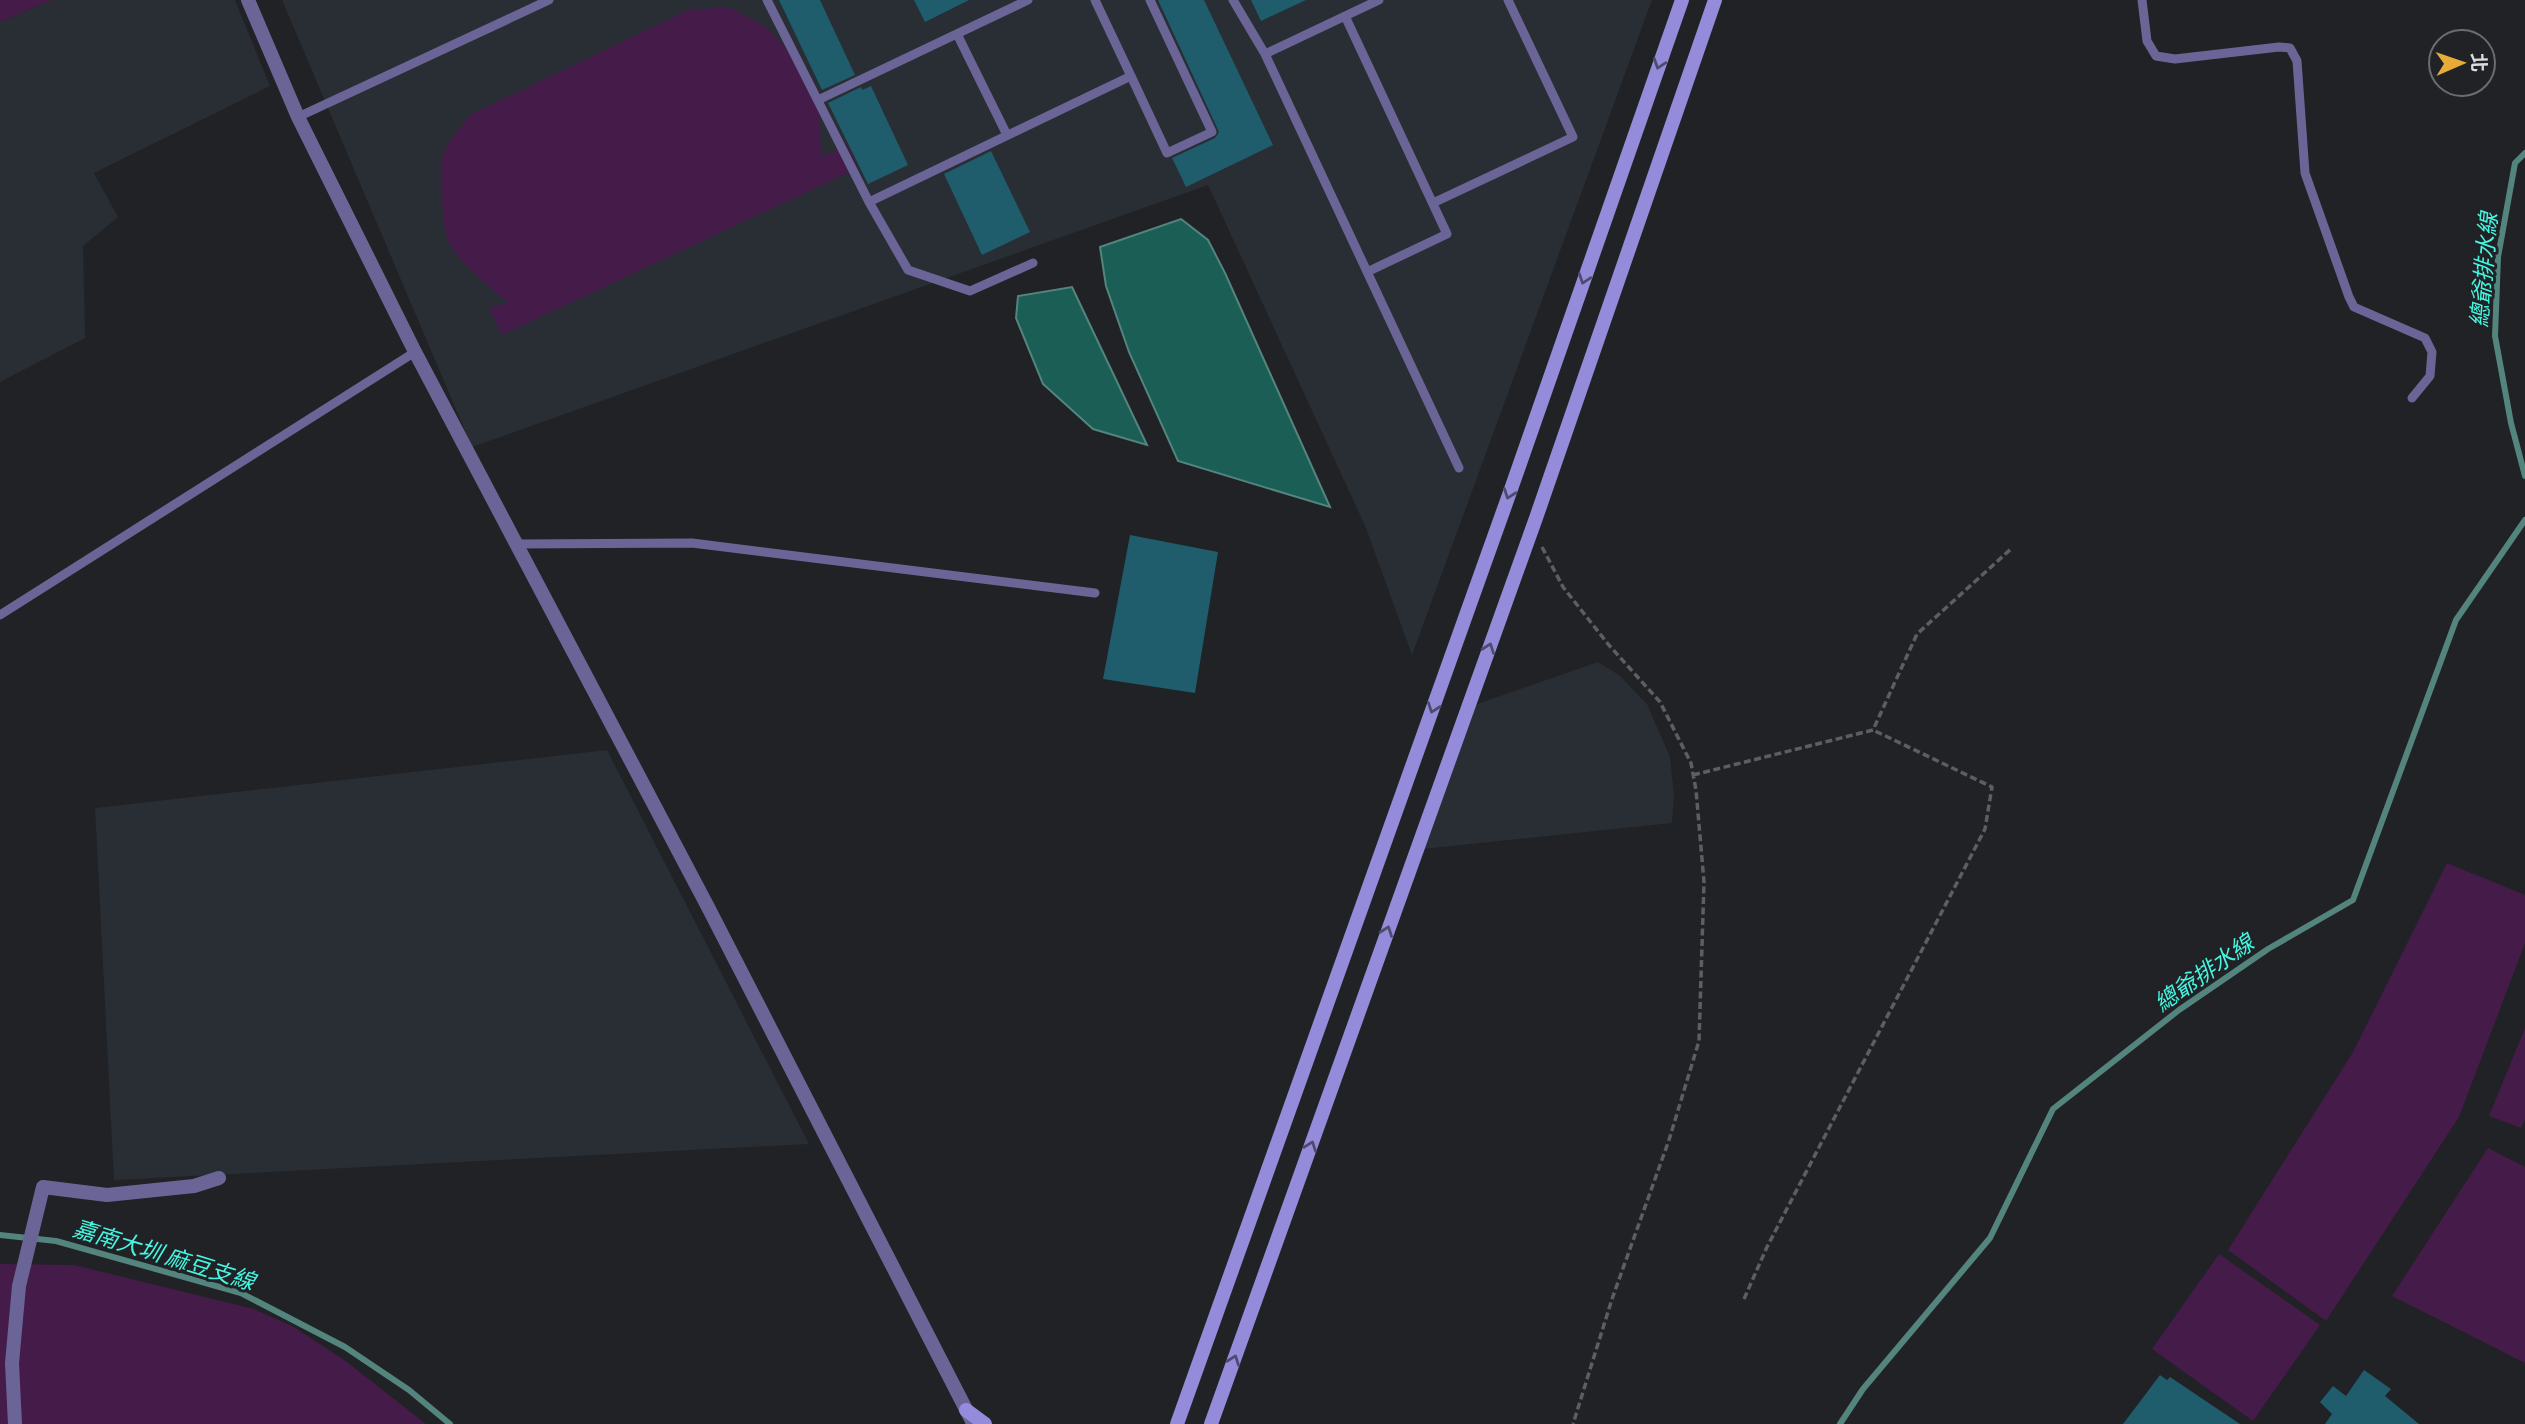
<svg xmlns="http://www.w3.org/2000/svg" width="2525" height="1424" viewBox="0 0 2525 1424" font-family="Bitter,'Noto Sans TC',serif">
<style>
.built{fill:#282e34}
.green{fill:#451b4a}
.water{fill:#1b5e56;stroke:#54847e;stroke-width:2}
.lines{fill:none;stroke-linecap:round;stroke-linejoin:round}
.stream{stroke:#54847e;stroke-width:6}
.building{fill:#1f5c6c}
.path{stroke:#5c5e60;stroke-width:3.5;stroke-dasharray:7 3.5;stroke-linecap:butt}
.lane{stroke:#6b6597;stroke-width:9}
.street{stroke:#6b6597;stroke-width:14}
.secondary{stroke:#948bdb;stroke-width:14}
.oneway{stroke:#4e4c6e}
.labels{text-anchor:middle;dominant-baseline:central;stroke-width:6;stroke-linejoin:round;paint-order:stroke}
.water-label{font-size:23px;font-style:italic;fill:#45f5e1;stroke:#202225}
</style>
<rect width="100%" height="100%" fill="#202225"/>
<path class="built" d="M 52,0 L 235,0 L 270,86 L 94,173 L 118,217 L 83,246 L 85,338 L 0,382 L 0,22 Z
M 282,0 L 1652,0 L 1412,655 L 1366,528 L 1208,185 L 472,447 Z
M 1598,662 L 1619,675 L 1647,704 L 1670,757 L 1674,795 L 1672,823 L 1413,850 L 1463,709 Z
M 607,750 L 809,1144 L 114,1180 L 95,808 Z"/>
<path class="green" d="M 0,0 L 52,0 L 0,22 Z
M 728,7 L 767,27 L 805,70 L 820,112 L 821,157 L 847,145 L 858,168 L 502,335 L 489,308 L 508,302 C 494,292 454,257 448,241 C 443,228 438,168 443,155 C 448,141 461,127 470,115 L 688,10 Z
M 2447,863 L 2525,895 L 2525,943 L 2459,1117 L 2326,1321 L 2228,1250 L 2353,1052 Z
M 2525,1028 L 2525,1119 L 2521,1128 L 2489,1116 Z
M 2488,1148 L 2525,1167 L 2525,1363 L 2392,1296 Z
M 2219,1254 L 2320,1325 L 2253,1421 L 2152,1349 Z
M 0,1264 L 74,1265 L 254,1309 L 292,1326 L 343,1359 L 426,1424 L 0,1424 Z"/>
<path class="water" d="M 1181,219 L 1208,240 L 1225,273 L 1330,507 L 1178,461 L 1129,352 L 1106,286 L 1100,247 Z
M 1072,287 L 1147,445 L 1093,429 L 1043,384 L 1016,318 L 1018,296 Z"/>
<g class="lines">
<path class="stream" d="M 2525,153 L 2515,163 L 2498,257 L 2495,336 L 2511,423 L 2525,476
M 0,1235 L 56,1241 L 241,1293 L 345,1347 L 409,1390 L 450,1424
M 1840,1424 L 1863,1389 L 1990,1238 L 2053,1109 L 2179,1010 L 2268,949 L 2353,900 L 2456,620 L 2525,520"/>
</g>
<path class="building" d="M 779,0 L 820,0 L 855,75 L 822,90 Z
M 914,0 L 969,0 L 925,22 Z
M 1158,0 L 1204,0 L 1273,145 L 1186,187 L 1172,158 L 1215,138 L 1219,132 Z
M 1251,0 L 1306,0 L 1261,21 Z
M 871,86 L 908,165 L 868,184 L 828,103 L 861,87 L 862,90 Z
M 991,151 L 1030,232 L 982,255 L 944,174 Z
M 1130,535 L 1218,552 L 1195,693 L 1103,679 Z
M 2364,1370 L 2391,1389 L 2385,1396 L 2419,1424 L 2325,1424 L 2332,1414 L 2320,1402 L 2333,1386 L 2346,1396 Z
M 2160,1375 L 2167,1380 L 2170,1377 L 2240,1424 L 2123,1424 Z"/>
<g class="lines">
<path class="path" d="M 1542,547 L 1563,587 L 1608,644 L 1660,702 L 1691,763 L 1696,790 L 1704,882 L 1699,1041 L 1669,1140 L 1612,1299 L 1573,1424
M 1693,775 L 1873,730 L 1917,634 L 2012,548
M 1744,1299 L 1767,1247 L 1985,829 L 1992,787 L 1873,730"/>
<path class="lane" d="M 767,0 L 869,202 L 908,270 L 970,291 L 1033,263
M 1095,0 L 1131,76
M 1233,0 L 1265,54 L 1459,468
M 2142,0 L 2147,41 L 2156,56 L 2175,59 L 2279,47 L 2290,48 L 2297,61 L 2305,173 L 2349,297 L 2354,307 L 2425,338 L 2432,352 L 2430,376 L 2412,398
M 1345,16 L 1447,234 L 1367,272
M 957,34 L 1007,135
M 1265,54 L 1379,0
M 818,100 L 1028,0
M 298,117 L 549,0
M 869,202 L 1131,76 L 1167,153 L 1212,132 L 1150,0
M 1433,203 L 1573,137 L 1508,0
M 518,544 L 692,543 L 1095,593
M 0,615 L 415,352"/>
<path class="street" d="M 248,0 L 298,117 L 415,352 L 709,909 L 972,1421
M 15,1424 L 12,1363 L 19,1286 L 43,1187 L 107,1195 L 194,1186 L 219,1178"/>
<path class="secondary" d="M 966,1410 L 985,1424
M 1177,1424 L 1510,492 L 1682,0
M 1211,1424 L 1536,518 L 1715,0"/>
</g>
<defs><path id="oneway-chevron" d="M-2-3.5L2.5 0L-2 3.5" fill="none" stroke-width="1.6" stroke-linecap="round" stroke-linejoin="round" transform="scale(1.75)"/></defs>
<g class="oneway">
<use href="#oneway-chevron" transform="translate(1659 64) rotate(109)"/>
<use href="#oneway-chevron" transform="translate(1584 279) rotate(109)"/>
<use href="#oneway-chevron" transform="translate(1509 494) rotate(110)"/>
<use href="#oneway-chevron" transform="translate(1489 648) rotate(-70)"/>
<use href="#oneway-chevron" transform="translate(1433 708) rotate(110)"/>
<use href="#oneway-chevron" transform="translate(1387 931) rotate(-70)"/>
<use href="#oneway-chevron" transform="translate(1311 1146) rotate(-70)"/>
<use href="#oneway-chevron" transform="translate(1234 1360) rotate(-70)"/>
</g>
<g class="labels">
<g class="water-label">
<text transform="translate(2484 270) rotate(-85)">總爺排水線</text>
<text transform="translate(2204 973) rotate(-35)">總爺排水線</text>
<text transform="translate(164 1255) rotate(17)">嘉南大圳 麻豆支線</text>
</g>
</g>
<g transform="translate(2462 63) rotate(88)"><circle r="33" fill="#202225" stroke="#6a6c6f" stroke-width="2"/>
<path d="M0-5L12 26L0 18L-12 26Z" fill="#e8ab37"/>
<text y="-10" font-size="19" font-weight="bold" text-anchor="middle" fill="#dadcdd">北</text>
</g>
</svg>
